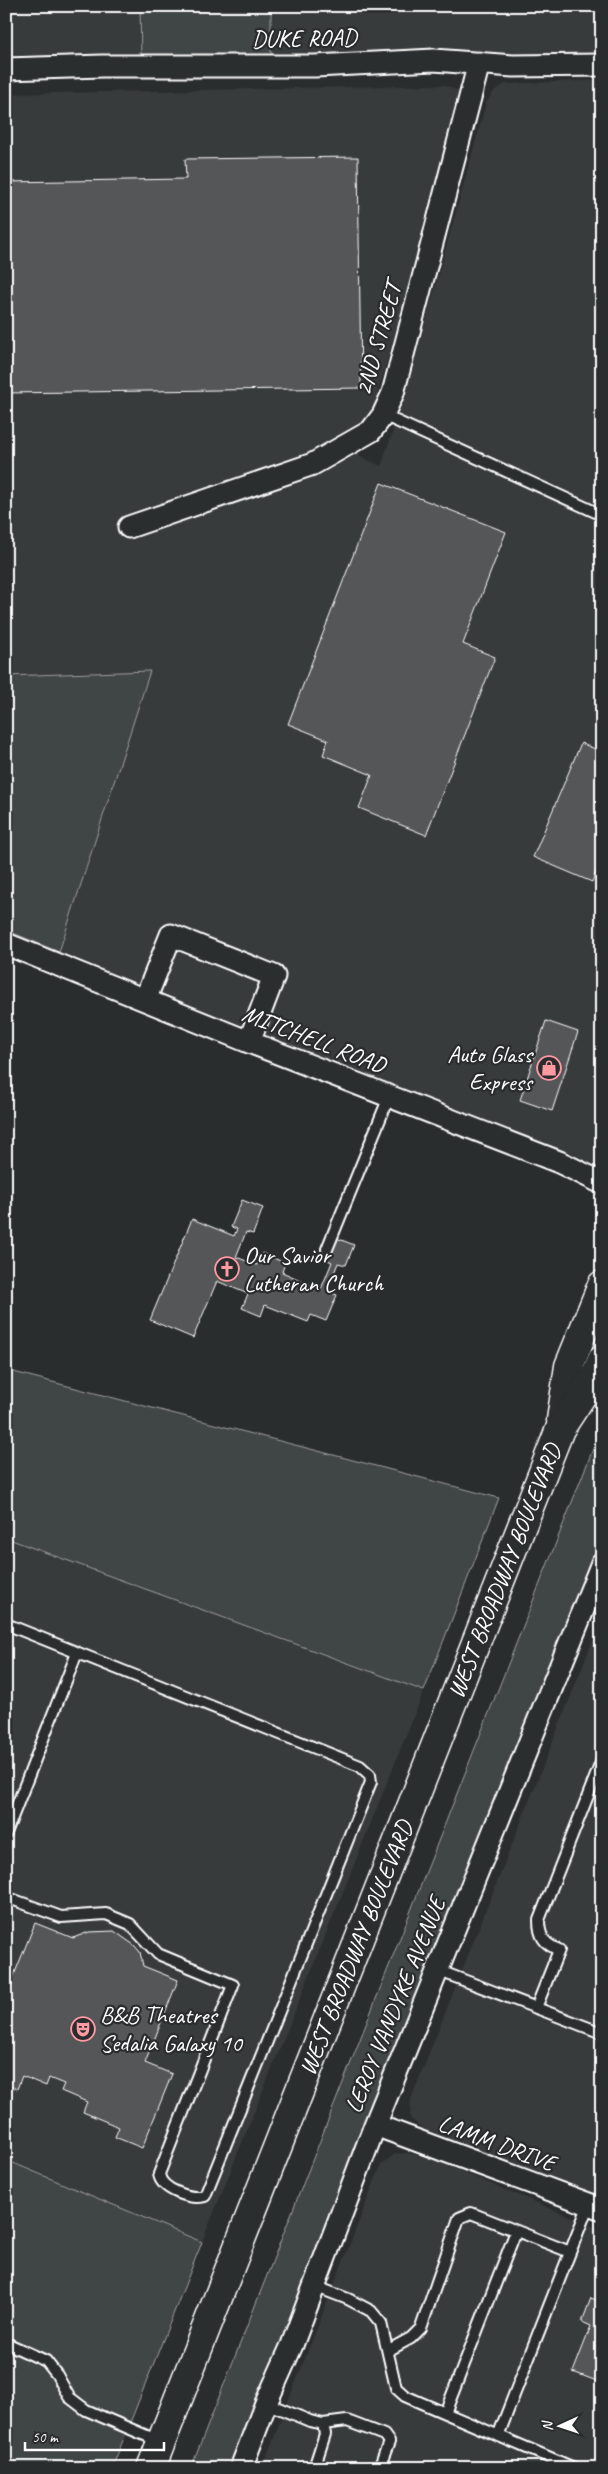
<svg xmlns="http://www.w3.org/2000/svg" width="608" height="2474" viewBox="0 0 608 2474" font-family="Caveat,sans-serif">
<style>
.built{fill:#373a3b}
.green{fill:#414445;stroke:#a0a2a2}
.building{fill:#555758;stroke:#fff}
.lines{fill:none;stroke-linecap:round;stroke-linejoin:round}
.service-casing{stroke:#fff;stroke-width:14}
.minor-casing{stroke:#fff;stroke-width:25}
.trunk-casing{stroke:#fff;stroke-width:31}
.service{stroke:#2a2d2e;stroke-width:10}
.minor{stroke:#2a2d2e;stroke-width:21}
.trunk{stroke:#2a2d2e;stroke-width:28}
.labels{text-anchor:middle;dominant-baseline:central;stroke-width:4.5;stroke-linejoin:round;paint-order:stroke}
.street-label{font-size:24px;fill:#fff;stroke:#2a2d2e}
.poi-label{font-size:24px;fill:#fff;stroke:#2a2d2e;text-anchor:start}
</style>
<rect width="100%" height="100%" fill="#2a2d2e"/>
<filter id="ink" filterUnits="userSpaceOnUse"><feTurbulence type="fractalNoise" baseFrequency=".02" numOctaves="2"/><feDisplacementMap in="SourceGraphic" scale="10" xChannelSelector="R" yChannelSelector="G"/><feConvolveMatrix kernelMatrix="1 2 1 2 8 2 1 2 1" color-interpolation-filters="sRGB"/></filter>
<g filter="url(#ink)">
<path class="built" d="M 6,6 L 140,6 L 141,61 L 6,62 Z
M 271,6 L 602,6 L 602,60 L 271,59 Z
M 602,80 L 602,1173 L 59,952 L 149,671 L 6,676 L 6,94 L 444,85 L 459,91 L 462,105 L 359,456 L 381,466 L 405,396 L 486,103 L 494,91 L 505,84 Z
M 6,1538 L 424,1691 L 202,2242 L 6,2160 Z
M 602,1617 L 602,2199 L 423,2129 L 410,2118 L 411,2099 Z
M 410,2153 L 434,2160 L 602,2230 L 602,2468 L 262,2468 L 381,2165 L 395,2154 Z"/>
<path class="green" d="M 140,6 L 271,6 L 271,59 L 141,61 Z
M 150,671 L 59,952 L 6,930 L 6,676 Z
M 6,1370 L 499,1498 L 424,1691 L 6,1538 Z
M 602,1426 L 602,1549 L 237,2468 L 191,2468 Z
M 6,2160 L 202,2242 L 112,2468 L 6,2468 Z"/>
<path class="building" d="M 358,157 L 361,388 L 6,393 L 6,182 L 186,179 L 185,159 Z
M 381,483 L 506,532 L 463,644 L 495,657 L 426,835 L 359,808 L 372,775 L 323,755 L 328,740 L 288,724 Z
M 581,743 L 602,752 L 602,857 L 592,882 L 533,857 Z
M 546,1021 L 578,1032 L 552,1111 L 520,1100 Z
M 242,1200 L 263,1208 L 253,1234 L 246,1232 L 236,1257 L 257,1265 L 262,1253 L 285,1263 L 282,1272 L 321,1289 L 332,1262 L 325,1259 L 334,1237 L 354,1245 L 346,1265 L 338,1263 L 327,1291 L 337,1295 L 326,1321 L 311,1315 L 308,1322 L 265,1305 L 261,1316 L 242,1308 L 248,1294 L 217,1281 L 193,1338 L 150,1320 L 192,1219 L 234,1236 L 237,1229 L 231,1227 Z
M 35,1923 L 73,1938 L 89,1932 L 114,1931 L 134,1945 L 140,1952 L 143,1966 L 178,1980 L 145,2063 L 172,2074 L 142,2148 L 115,2137 L 119,2127 L 83,2112 L 87,2102 L 61,2091 L 64,2084 L 49,2078 L 46,2086 L 22,2076 L 17,2089 L 6,2084 L 6,1995 Z
M 591,2298 L 601,2302 L 602,2300 L 602,2383 L 573,2372 L 591,2326 L 582,2322 Z"/>
<g class="lines">
<g class="service-casing">
<path id="service" d="M 383,415 L 602,515
M 327,1249 L 389,1097
M 6,1624 L 360,1766 L 370,1775 L 371,1782 L 205,2196 C 191,2200 161,2190 159,2174 L 233,1985 L 158,1954 L 130,1924 L 106,1914 L 61,1917 L 6,1897
M 6,1833 L 77,1653
M 437,1970 L 602,2033
M 536,2008 L 559,1950 C 544,1944 539,1936 539,1920 L 602,1760
M 314,2286 L 348,2299 L 371,2311 L 381,2323 L 396,2388 L 405,2396 L 574,2468
M 6,2343 L 46,2361 L 57,2375 L 69,2397 L 86,2410 L 161,2442
M 389,2350 L 411,2338 L 421,2328 L 459,2218 L 471,2213 L 570,2252
M 266,2403 L 310,2421 L 323,2424 L 347,2421 L 384,2435 L 389,2442 L 379,2468
M 445,2413 L 516,2231
M 498,2436 L 589,2204
M 314,2468 L 325,2434 L 323,2424"/>
</g>
<g class="minor-casing">
<path id="minor" d="M 6,69 L 102,66 L 315,66 L 434,60 L 513,66 L 602,65
M 129,527 L 313,464 L 371,431 L 383,415 L 393,393 L 479,63
M 6,944 L 249,1042 L 559,1162 L 602,1183
M 145,1000 L 171,935 L 274,976 L 249,1042
M 375,2125 L 602,2209
M 241,2468 L 266,2403 L 292,2345 L 375,2125 L 602,1563"/>
</g>
<g class="trunk-casing">
<g id="trunk">
<path d="M 561,1420 L 569,1366 L 602,1285"/>
<path id="s1" d="M 151,2468 L 560,1429 L 596,1374 L 602,1360"/>
</g>
</g>
<use href="#service" class="service"/>
<use href="#minor" class="minor"/>
<use href="#trunk" class="trunk"/>
</g>
</g>
<defs>
<g id="shop-ring" transform="scale(1.25)"><circle r="9.5" fill="#2a2d2e" stroke="#ff9aa2" stroke-width="1.5"/><path d="M-5-2.5h2.3a2.7 3.5 0 0 1 5.4 0H5L5.5 6h-11ZM-1.5-2.5h3a1.5 2.3 0 0 0-3 0Z" fill="#ff9aa2"/></g>
<g id="church-ring" transform="scale(1.25)"><circle r="9.5" fill="#2a2d2e" stroke="#ff9aa2" stroke-width="1.5"/><path d="M-1.2-6h2.4v3.5h3.3v2.4h-3.3V6h-2.4V-.1h-3.3v-2.4h3.3Z" fill="#ff9aa2"/></g>
<g id="theatre-ring" transform="scale(1.25)"><circle r="9.5" fill="#2a2d2e" stroke="#ff9aa2" stroke-width="1.5"/><path d="M-5-5.5Q0-4 5-5.5V0Q5 5 0 6Q-5 5-5 0ZM-3.3-2.5H-1v1.5H-3.3ZM1-2.5H3.3v1.5H1ZM-2.8 1Q0 5.5 2.8 1Z" fill="#ff9aa2"/></g>
</defs>
<g fill-rule="evenodd">
<use href="#shop-ring" x="549" y="1068"/>
<use href="#church-ring" x="227" y="1269"/>
<use href="#theatre-ring" x="83" y="2029"/>
</g>
<g class="labels">
<g class="street-label">
<text transform="translate(304 38) rotate(-1)">DUKE ROAD</text>
<text transform="translate(378 339) rotate(-74)">2ND STREET</text>
<text transform="translate(314 1039) rotate(21)">MITCHELL ROAD</text>
<text stroke="none"><textPath href="#s1" startOffset="964">WEST BROADWAY BOULEVARD</textPath></text>
<text stroke="none"><textPath href="#s1" startOffset="559">WEST BROADWAY BOULEVARD</textPath></text>
<text transform="translate(395 2005) rotate(-68)">LEROY VANDYKE AVENUE</text>
<text transform="translate(497 2143) rotate(20)">LAMM DRIVE</text>
</g>
<g class="poi-label">
<text x="532" y="1054" text-anchor="end">Auto Glass<tspan x="532" dy="28">Express</tspan></text>
<text x="244" y="1255">Our Savior<tspan x="244" dy="28">Lutheran Church</tspan></text>
<text x="100" y="2015">B&amp;B Theatres<tspan x="100" dy="28">Sedalia Galaxy 10</tspan></text>
</g>
</g>
<rect width="608" height="2474" fill="none" stroke="#2a2d2e" stroke-width="25"/>
<rect x="12" y="12" width="583" height="2449" fill="none" stroke="#fff" stroke-width="2" filter="url(#ink)"/>
<g transform="translate(560 2426) rotate(267)" stroke="#2a2d2e" stroke-width="4" paint-order="stroke">
<path d="M0-4L9 19L0 12L-9 19Z" fill="#ffffff"/>
<text y="-8" font-size="14" font-weight="bold" text-anchor="middle" fill="#ffffff">N</text>
</g>
<path d="M25 2442v8h139v-8" fill="none" stroke="#ffffff" stroke-width="2.5"/>
<text x="32" y="2442" font-size="15" fill="#ffffff" stroke="#2a2d2e" stroke-width="4" paint-order="stroke">50 m</text>
</svg>
